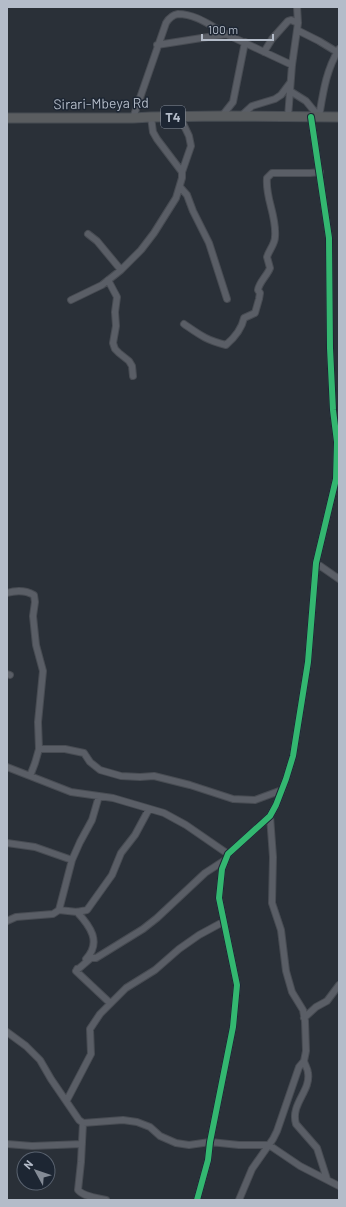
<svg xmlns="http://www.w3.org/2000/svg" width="346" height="1207" viewBox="0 0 346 1207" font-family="Barlow,sans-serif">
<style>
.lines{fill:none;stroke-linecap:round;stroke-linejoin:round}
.minor-casing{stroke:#484c53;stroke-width:8}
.highway-casing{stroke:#474c53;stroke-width:11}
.minor{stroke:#5a5e66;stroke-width:6}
.highway{stroke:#5a5d60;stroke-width:9}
.cycleway-casing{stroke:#1d2633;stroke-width:8}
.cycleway{stroke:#33b770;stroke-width:6}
.labels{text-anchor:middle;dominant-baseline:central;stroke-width:3;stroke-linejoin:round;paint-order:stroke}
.shield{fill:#1d2633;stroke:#878f9c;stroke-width:1}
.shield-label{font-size:13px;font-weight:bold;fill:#b4bcc9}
.street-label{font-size:14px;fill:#b4bcc9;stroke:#1d2633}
</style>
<rect width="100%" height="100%" fill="#2a3038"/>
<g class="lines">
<g class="minor-casing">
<path id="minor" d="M 297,30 L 319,41 L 337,52
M 157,45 L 227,34
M 264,52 L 272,39 L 288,21 L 291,20 L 298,23
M 290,91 L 306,101 L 319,117
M 222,116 L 233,102 L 245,42
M 180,117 L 189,136 L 191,146 L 182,172
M 240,117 L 252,106 L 275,99 L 281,95 L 290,83
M 288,117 L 292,65 L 298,23 L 297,7
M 319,117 C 323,93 326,70 339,49
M 133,118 L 166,23 C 169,18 172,15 178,14 C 197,14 212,27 228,35 C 249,45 271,55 292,65
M 180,187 L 187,195 L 193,211 L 209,243 L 227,299
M 88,234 L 97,241 L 121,270
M 108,280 L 117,297 L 115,312 L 116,326 L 113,343 L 115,349 L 119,353 L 129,361 L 132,366 L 133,376
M 71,300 L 102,285 L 121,270 L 141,250 L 154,233 L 176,198 L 182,178 L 182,172 L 157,139 L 153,132 L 151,117
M 184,324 C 200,335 206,340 226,345 C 234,338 242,328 244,318 L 255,313 L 259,299 L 260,293 L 258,290 C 259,282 267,276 270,268 L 267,257 C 269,250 275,244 275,237 C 277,216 265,198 267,178 L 272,173 L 310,173 L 320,172
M 316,563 L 339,579
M 7,593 C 17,590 25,590 34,595 L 35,602 L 33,616 L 36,645 L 43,671 L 38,722 L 39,749 L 35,763 L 30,776
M 7,674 L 10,675
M 39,749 L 65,749 L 84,753 L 90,762 L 100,770 L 121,776 L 140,777 L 154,776 L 190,785 L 233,799 L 255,800 L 282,790
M 7,767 L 71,792 L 113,798 L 164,813 L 186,825 L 228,854
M 7,843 L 35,847 L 72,860
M 59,910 L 72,860 L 80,842 L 92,820 L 99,796
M 77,912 C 90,926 102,942 86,959
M 7,921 L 16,917 L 53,914 L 59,910 L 77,912 L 87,910 L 112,875 L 121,853 L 135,835 L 149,809
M 77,969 L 76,971 L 110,1003
M 76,971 L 91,958 L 96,958 L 143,929 L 157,918 L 205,873 L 225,860
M 304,1018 L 316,1007 L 327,1001 L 339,985
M 7,1032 L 26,1046 L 40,1060 L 51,1079 L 79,1120 L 83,1123 L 123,1120 L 137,1122 L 150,1127 L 160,1136 L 176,1143 L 189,1145 L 210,1142 L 239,1145 L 269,1145 L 300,1166 L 339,1186
M 304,1061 C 305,1065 308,1069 308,1073 C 311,1091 290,1104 296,1124 L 317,1148 L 327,1179
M 67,1100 L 91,1054 L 90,1029 L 100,1014 L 126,988 L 155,970 L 179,949 L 199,935 L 223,922
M 83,1123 L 81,1162 L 78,1190 C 84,1197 98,1198 106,1200
M 7,1144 L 32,1146 L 82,1144
M 197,1200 L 208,1160 L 210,1142 L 233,1027 L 237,985 L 219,898 L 222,869 L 228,854 L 270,816 L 276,805 L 286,779 L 293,756 L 308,662 L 316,563 L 336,479 L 337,442 L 333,410 L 330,348 L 329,238 L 311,117
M 239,1200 L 252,1169 L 273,1139 L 277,1131 L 299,1067 L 304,1061 L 306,1051 L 305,1021 L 303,1010 L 292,992 L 286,971 L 281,930 L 272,903 L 273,857 L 270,816"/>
</g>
<g class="highway-casing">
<path id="highway" d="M 7,118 L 133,118 L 151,117 L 222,116 L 339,117"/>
</g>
<use href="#minor" class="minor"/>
<use href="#highway" class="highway"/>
<g class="cycleway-casing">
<path id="cycleway" d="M 197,1200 L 208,1160 L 210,1142 L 233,1027 L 237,985 L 219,898 L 222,869 L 228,854 L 270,816 L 276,805 L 286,779 L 293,756 L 308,662 L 316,563 L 336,479 L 337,442 L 333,410 L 330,348 L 329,238 L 311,117"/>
</g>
<use href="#cycleway" class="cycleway"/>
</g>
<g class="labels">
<rect class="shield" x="161" y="106" width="24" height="22" rx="3"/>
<g class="shield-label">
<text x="173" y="117">T4</text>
</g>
<g class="street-label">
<text transform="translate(101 103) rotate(-1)">Sirari-Mbeya Rd</text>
</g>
</g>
<rect width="346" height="1207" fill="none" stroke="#b4bcc9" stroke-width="16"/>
<g transform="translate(36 1171) rotate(310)"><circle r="19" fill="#1d2633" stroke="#59626f"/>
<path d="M0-3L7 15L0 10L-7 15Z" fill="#848b96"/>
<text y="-6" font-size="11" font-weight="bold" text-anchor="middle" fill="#b4bcc9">N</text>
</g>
<path d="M202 34v6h71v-6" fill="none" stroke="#b4bcc9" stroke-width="2"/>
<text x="208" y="34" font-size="12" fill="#b4bcc9" stroke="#1d2633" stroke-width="3" paint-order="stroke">100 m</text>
</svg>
